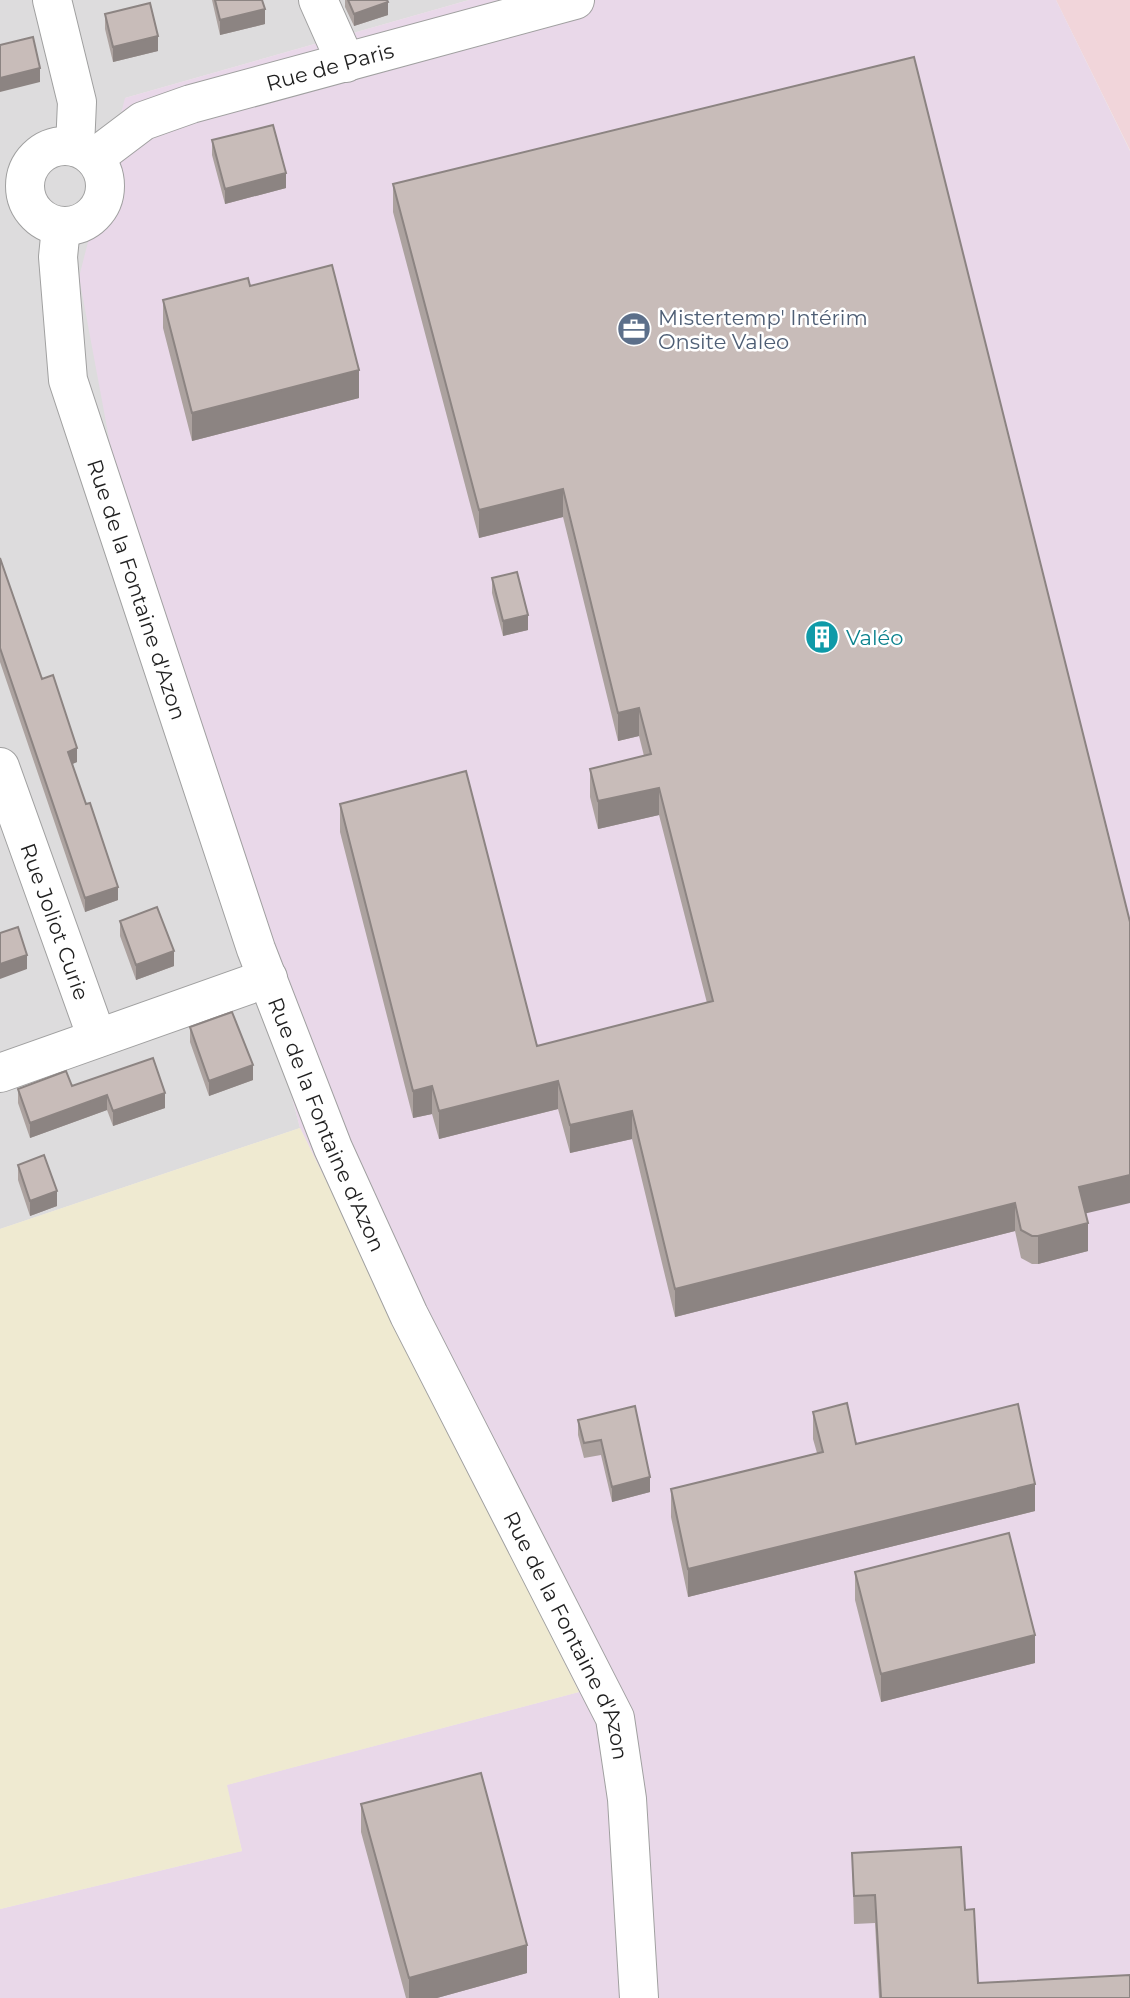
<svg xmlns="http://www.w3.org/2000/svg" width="1130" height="1998" viewBox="0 0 1130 1998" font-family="Montserrat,sans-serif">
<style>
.residential{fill:#dddcdd}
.commercial{fill:#f1d5da}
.industrial{fill:#e9d8e9}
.farmland{fill:#efead1}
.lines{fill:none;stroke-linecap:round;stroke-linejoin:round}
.minor-casing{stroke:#a0a0a0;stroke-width:40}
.minor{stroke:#fff;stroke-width:38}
.wall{fill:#aca29f}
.shaded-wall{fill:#8c8482}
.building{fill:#c8bcb9;stroke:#8c8482;stroke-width:2}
.labels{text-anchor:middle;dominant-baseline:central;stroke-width:5;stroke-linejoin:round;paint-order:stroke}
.street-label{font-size:21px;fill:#1f1f1f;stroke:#fff}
.service-label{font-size:21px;fill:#4e5e75;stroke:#fff;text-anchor:start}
.culture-label{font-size:21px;fill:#0d838f;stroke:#fff;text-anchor:start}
</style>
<rect width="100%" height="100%" fill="#f0eae6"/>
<path class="residential" d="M 0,0 L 469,0 L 125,98 L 194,722 L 300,1128 L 0,1229 Z"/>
<path class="commercial" d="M 1056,0 L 1130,0 L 1130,150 Z"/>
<path class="industrial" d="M 469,0 L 1056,0 L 1130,151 L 1130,1998 L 0,1998 L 0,1909 L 242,1851 L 226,1785 L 579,1692 L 300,1128 L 194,722 L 116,476 L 79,277 L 125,98 Z"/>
<path class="farmland" d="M 300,1128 L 579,1692 L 227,1785 L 242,1851 L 0,1909 L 0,1229 Z"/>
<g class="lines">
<g class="minor-casing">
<g id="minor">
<path d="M 52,0 L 77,102 L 75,147"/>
<path d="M 318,0 L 346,63"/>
<circle cx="65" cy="186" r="40"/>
<path id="s1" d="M 94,158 L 143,121 L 191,104 L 575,0"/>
<path id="s2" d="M 61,227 L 58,257 L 68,380 L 256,949 L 333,1148 L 409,1315 L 615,1718 L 627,1799 L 639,1998"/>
<path id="s3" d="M 0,767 L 97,1038"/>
<path d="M 0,1073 L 268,978"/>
</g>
</g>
<use href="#minor" class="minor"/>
</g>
<path class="wall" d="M 212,0 L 262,0 L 265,24 L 220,35 Z
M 345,0 L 387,0 L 388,15 L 354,26 L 345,7 Z
M 105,14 L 158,51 L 113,62 L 105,29 Z
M 212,140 L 286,188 L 225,204 L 212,155 Z
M 393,184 L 1085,1214 L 1088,1251 L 1038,1264 L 1032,1264 L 1021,1258 L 1015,1231 L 675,1317 L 632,1139 L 570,1153 L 558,1109 L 439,1139 L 432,1114 L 413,1118 L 340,832 L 340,804 L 537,1046 L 707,1003 L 659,815 L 598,829 L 590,797 L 590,769 L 644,756 L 639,736 L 618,741 L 563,517 L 479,538 L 393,212 Z
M 163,300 L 359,398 L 192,441 L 163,328 Z
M 0,558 L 42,679 L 77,762 L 72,764 L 118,900 L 85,912 L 0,662 Z
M 492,578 L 528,630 L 503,636 L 492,593 Z
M 120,921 L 174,966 L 136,980 L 120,936 Z
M 190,1027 L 253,1080 L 209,1096 L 190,1042 Z
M 72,1086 L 165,1108 L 113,1126 L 107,1110 L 30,1138 L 18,1103 L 18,1089 Z
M 18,1165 L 57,1206 L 30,1216 L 18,1180 Z
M 813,1412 L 856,1444 L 1035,1511 L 688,1597 L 671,1517 L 671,1489 L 817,1453 L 813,1439 Z
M 578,1420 L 650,1477 L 650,1492 L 612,1502 L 601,1455 L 584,1458 L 578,1435 Z
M 855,1572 L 1035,1663 L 881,1702 L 855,1600 Z
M 361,1804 L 527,1973 L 437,1998 L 406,1998 L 361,1832 Z
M 852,1853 L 965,1910 L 978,1983 L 1130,1998 L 879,1998 L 875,1923 L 854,1924 Z"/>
<path class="shaded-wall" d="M 388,2 L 388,15 L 354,26 L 354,14 Z
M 265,9 L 265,24 L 220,35 L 220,20 Z
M 158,36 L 158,51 L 113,62 L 113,47 Z
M 40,68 L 40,82 L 0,92 L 0,78 Z
M 286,173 L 286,188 L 225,204 L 225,189 Z
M 359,370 L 359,398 L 192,441 L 192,413 Z
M 563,489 L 563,517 L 479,538 L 479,510 Z
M 528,615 L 528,630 L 503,636 L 503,621 Z
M 639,708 L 639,736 L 618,741 L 618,713 Z
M 77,748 L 77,762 L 68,766 L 68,752 Z
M 659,788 L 659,815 L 598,829 L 598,801 Z
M 118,887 L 118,900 L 85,912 L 85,898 Z
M 174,951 L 174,966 L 136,980 L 136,965 Z
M 27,955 L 27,969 L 0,979 L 0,964 Z
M 253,1065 L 253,1080 L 209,1096 L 209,1081 Z
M 558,1081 L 558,1109 L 439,1139 L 439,1111 Z
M 432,1086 L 432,1114 L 413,1118 L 413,1091 Z
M 165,1093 L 165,1108 L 113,1126 L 113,1111 Z
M 107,1095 L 107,1110 L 30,1138 L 30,1123 Z
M 632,1111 L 632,1139 L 570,1153 L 570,1125 Z
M 1130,1175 L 1130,1203 L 1079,1215 L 1079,1187 Z
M 57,1191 L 57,1206 L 30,1216 L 30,1201 Z
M 1015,1203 L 1015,1231 L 675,1317 L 675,1289 Z
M 1088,1223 L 1088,1251 L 1038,1264 L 1038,1236 Z
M 650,1477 L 650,1492 L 612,1502 L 612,1487 Z
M 1035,1484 L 1035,1511 L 688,1597 L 688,1569 Z
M 1035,1635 L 1035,1663 L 881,1702 L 881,1674 Z
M 527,1945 L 527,1973 L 437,1998 L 409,1998 L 409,1978 Z"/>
<path class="building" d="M 215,0 L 262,0 L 265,9 L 220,20 Z
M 348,0 L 387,0 L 388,2 L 354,14 Z
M 150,3 L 158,36 L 113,47 L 105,14 Z
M 33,37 L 40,68 L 0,78 L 0,45 Z
M 914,57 L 1130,922 L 1130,1175 L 1079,1187 L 1088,1223 L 1038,1236 L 1032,1236 L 1021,1230 L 1015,1203 L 675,1289 L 632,1111 L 570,1125 L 558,1081 L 439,1111 L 432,1086 L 413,1091 L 340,804 L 466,771 L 537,1046 L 713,1001 L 659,788 L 598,801 L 590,769 L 651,754 L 639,708 L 618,713 L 563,489 L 479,510 L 393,184 Z
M 273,125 L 286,173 L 225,189 L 212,140 Z
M 332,265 L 359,370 L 192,413 L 163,300 L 248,278 L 250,286 Z
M 0,558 L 42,679 L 53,675 L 77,748 L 68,752 L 86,804 L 90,803 L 118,887 L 85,898 L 0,648 Z
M 517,572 L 528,615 L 503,621 L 492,578 Z
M 157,907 L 174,951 L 136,965 L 120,921 Z
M 18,927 L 27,955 L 0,964 L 0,933 Z
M 232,1012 L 253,1065 L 209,1081 L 190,1027 Z
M 153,1058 L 165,1093 L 113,1111 L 107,1095 L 30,1123 L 18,1089 L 66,1071 L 72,1086 Z
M 44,1155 L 57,1191 L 30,1201 L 18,1165 Z
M 847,1403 L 856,1444 L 1018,1404 L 1035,1484 L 688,1569 L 671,1489 L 823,1452 L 813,1412 Z
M 635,1406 L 650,1477 L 612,1487 L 601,1440 L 584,1443 L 578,1420 Z
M 1009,1533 L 1035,1635 L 881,1674 L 855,1572 Z
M 481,1773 L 527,1945 L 409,1978 L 361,1804 Z
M 961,1847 L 965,1910 L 974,1909 L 978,1983 L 1130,1975 L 1130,1998 L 881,1998 L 875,1895 L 854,1896 L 852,1853 Z"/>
<defs>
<g id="office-disc" transform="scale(1.75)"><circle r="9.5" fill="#5c6f8a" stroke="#fff"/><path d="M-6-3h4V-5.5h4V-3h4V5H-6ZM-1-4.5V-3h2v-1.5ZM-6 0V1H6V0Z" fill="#fff"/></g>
<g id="building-disc" transform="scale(1.75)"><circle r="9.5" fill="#0f9aa8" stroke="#fff"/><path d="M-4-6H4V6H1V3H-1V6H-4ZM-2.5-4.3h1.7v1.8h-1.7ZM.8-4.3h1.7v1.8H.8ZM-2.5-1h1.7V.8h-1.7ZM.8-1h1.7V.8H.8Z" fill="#fff"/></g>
</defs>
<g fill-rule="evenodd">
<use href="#office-disc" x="634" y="329"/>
<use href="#building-disc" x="822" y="637"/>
</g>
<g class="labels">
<g class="street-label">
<text stroke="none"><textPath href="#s1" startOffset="256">Rue de Paris</textPath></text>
<text stroke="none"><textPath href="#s2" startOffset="374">Rue de la Fontaine d'Azon</textPath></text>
<text stroke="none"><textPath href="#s3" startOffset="164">Rue Joliot Curie</textPath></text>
<text stroke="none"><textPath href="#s2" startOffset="942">Rue de la Fontaine d'Azon</textPath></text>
<text stroke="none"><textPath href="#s2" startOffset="1508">Rue de la Fontaine d'Azon</textPath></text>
</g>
<g class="service-label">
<text x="658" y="317">Mistertemp' Intérim<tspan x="658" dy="24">Onsite Valeo</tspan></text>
</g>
<g class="culture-label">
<text x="846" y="637">Valéo</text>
</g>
</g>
</svg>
